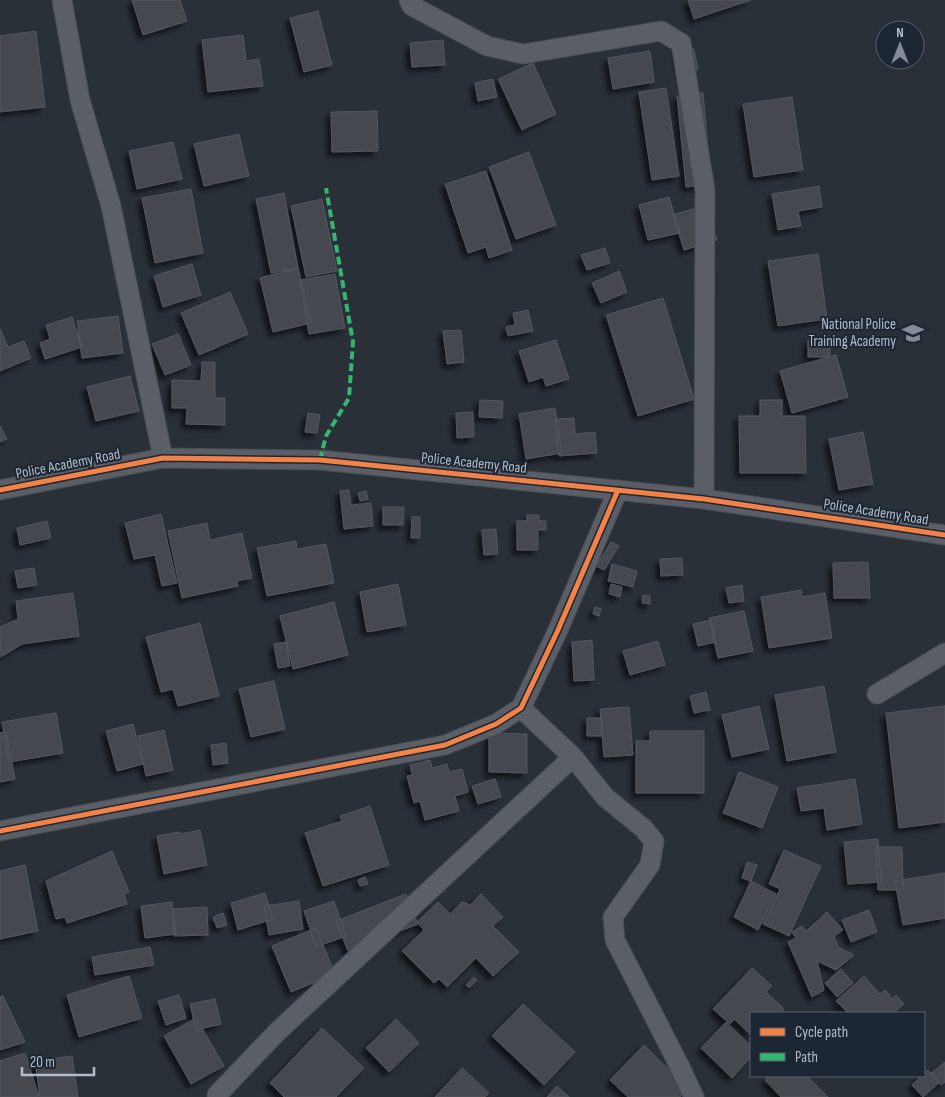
<svg xmlns="http://www.w3.org/2000/svg" width="945" height="1097" viewBox="0 0 945 1097" font-family="'Sofia Sans Condensed',sans-serif">
<style>
.building{fill:#444950;stroke:#52575f;filter:url(#shadow)}
.lines{fill:none;stroke-linecap:round;stroke-linejoin:round}
.minor-casing{stroke:#484c53;stroke-width:21}
.minor{stroke:#5a5e66;stroke-width:19}
.quiet{stroke:#33b770;stroke-width:4;stroke-dasharray:8 4;stroke-linecap:butt}
.cycleway-casing{stroke:#1d2633;stroke-width:8}
.cycleway{stroke:#f48246;stroke-width:5}
.labels{text-anchor:middle;dominant-baseline:central;stroke-width:4;stroke-linejoin:round;paint-order:stroke}
.poi-label{font-size:15px;fill:#b4bcc9;stroke:#1d2633;text-anchor:end}
.street-label{font-size:15px;fill:#b4bcc9;stroke:#1d2633}
</style>
<defs>
<filter id="shadow"><feDropShadow dx="-4.5" dy="4.5" stdDeviation="2.5" flood-color="#0009"/></filter>
</defs>
<rect width="100%" height="100%" fill="#2a3038"/>
<path class="building" d="M 132,0 L 180,0 L 187,21 L 143,35 Z
M 688,0 L 751,0 L 694,19 Z
M 318,11 L 332,65 L 304,72 L 290,18 Z
M 36,31 L 45,107 L 0,112 L 0,36 Z
M 243,35 L 246,61 L 259,59 L 263,86 L 208,92 L 202,40 Z
M 443,40 L 445,65 L 412,67 L 410,43 Z
M 694,49 L 698,70 L 682,73 L 679,51 Z
M 650,51 L 654,82 L 613,89 L 608,58 Z
M 533,63 L 556,114 L 522,130 L 498,79 Z
M 493,79 L 497,97 L 478,101 L 475,83 Z
M 666,88 L 679,176 L 652,180 L 639,92 Z
M 703,93 L 711,184 L 686,187 L 677,96 Z
M 792,97 L 803,170 L 754,177 L 743,104 Z
M 377,111 L 378,151 L 332,152 L 331,112 Z
M 239,134 L 249,176 L 204,186 L 194,144 Z
M 173,142 L 182,179 L 137,189 L 129,151 Z
M 529,152 L 556,225 L 516,239 L 489,167 Z
M 486,171 L 512,250 L 489,258 L 486,247 L 468,253 L 445,184 Z
M 819,186 L 822,207 L 798,211 L 801,226 L 778,230 L 772,194 Z
M 191,189 L 203,253 L 155,263 L 142,198 Z
M 284,193 L 298,268 L 271,273 L 256,199 Z
M 669,197 L 680,233 L 648,240 L 639,205 Z
M 322,199 L 337,271 L 306,277 L 291,206 Z
M 706,205 L 717,240 L 684,250 L 673,215 Z
M 605,248 L 610,263 L 587,270 L 581,255 Z
M 818,254 L 827,319 L 778,326 L 768,261 Z
M 192,264 L 201,295 L 163,307 L 154,276 Z
M 298,268 L 311,323 L 273,332 L 260,278 Z
M 619,271 L 627,292 L 601,303 L 592,283 Z
M 335,274 L 345,328 L 309,334 L 300,280 Z
M 230,292 L 248,334 L 199,355 L 181,313 Z
M 663,298 L 694,399 L 638,416 L 606,315 Z
M 528,310 L 533,331 L 508,336 L 506,327 L 515,325 L 513,313 Z
M 118,316 L 123,353 L 82,358 L 77,321 Z
M 72,317 L 82,347 L 45,359 L 40,343 L 50,339 L 46,325 Z
M 0,329 L 8,347 L 24,341 L 31,358 L 0,371 Z
M 461,330 L 464,362 L 447,364 L 443,331 Z
M 178,334 L 191,365 L 165,375 L 152,344 Z
M 556,340 L 569,379 L 546,386 L 543,377 L 529,382 L 519,351 Z
M 808,340 L 830,340 L 830,357 L 808,357 Z
M 836,355 L 848,397 L 792,413 L 780,371 Z
M 202,362 L 215,362 L 215,398 L 225,398 L 225,425 L 186,424 L 187,408 L 172,408 L 172,380 L 201,381 Z
M 130,376 L 139,411 L 96,421 L 87,387 Z
M 480,400 L 503,401 L 502,418 L 479,417 Z
M 760,400 L 782,400 L 782,416 L 805,416 L 806,473 L 740,473 L 739,416 L 760,416 Z
M 555,408 L 562,453 L 526,459 L 519,414 Z
M 473,412 L 474,437 L 457,438 L 456,413 Z
M 308,413 L 320,415 L 317,433 L 305,432 Z
M 574,418 L 575,434 L 595,432 L 597,453 L 559,456 L 555,419 Z
M 0,426 L 7,439 L 0,442 Z
M 863,432 L 873,484 L 839,490 L 829,439 Z
M 349,490 L 351,505 L 371,503 L 373,526 L 344,529 L 340,491 Z
M 366,491 L 368,499 L 360,501 L 358,493 Z
M 383,507 L 404,507 L 403,525 L 383,525 Z
M 161,514 L 177,583 L 162,586 L 155,555 L 134,559 L 125,523 Z
M 527,515 L 539,515 L 539,521 L 546,521 L 546,530 L 538,530 L 538,550 L 517,550 L 517,521 L 527,521 Z
M 412,517 L 420,517 L 420,538 L 411,538 Z
M 47,521 L 51,538 L 20,545 L 17,528 Z
M 207,523 L 210,540 L 242,533 L 252,578 L 237,581 L 238,586 L 182,598 L 168,531 Z
M 496,529 L 498,554 L 484,555 L 482,530 Z
M 296,541 L 297,549 L 326,544 L 334,583 L 267,596 L 257,548 Z
M 611,542 L 619,546 L 604,570 L 596,566 Z
M 682,558 L 683,575 L 661,576 L 660,559 Z
M 868,562 L 870,598 L 834,598 L 833,563 Z
M 612,564 L 637,571 L 633,587 L 608,581 Z
M 34,568 L 37,585 L 18,588 L 15,571 Z
M 398,584 L 406,625 L 367,632 L 360,592 Z
M 611,584 L 622,587 L 620,597 L 609,594 Z
M 742,585 L 744,601 L 729,603 L 726,588 Z
M 801,590 L 802,597 L 825,593 L 832,638 L 769,648 L 761,597 Z
M 73,593 L 79,636 L 22,644 L 1,657 L 0,627 L 18,619 L 16,601 Z
M 643,595 L 650,596 L 650,604 L 642,603 Z
M 334,602 L 348,655 L 293,669 L 280,616 Z
M 595,607 L 601,609 L 599,616 L 593,614 Z
M 744,611 L 753,651 L 718,658 L 709,618 Z
M 711,620 L 716,642 L 698,646 L 693,624 Z
M 200,623 L 219,696 L 178,706 L 173,689 L 161,692 L 146,637 Z
M 592,640 L 594,680 L 574,681 L 572,642 Z
M 658,641 L 665,665 L 630,675 L 623,651 Z
M 286,642 L 290,666 L 278,668 L 274,644 Z
M 274,681 L 285,729 L 251,737 L 239,689 Z
M 824,686 L 836,752 L 787,761 L 775,695 Z
M 706,692 L 710,710 L 694,713 L 690,696 Z
M 759,706 L 769,749 L 732,757 L 722,715 Z
M 945,706 L 945,822 L 899,828 L 886,713 Z
M 629,707 L 633,755 L 604,757 L 600,709 Z
M 56,713 L 63,753 L 9,762 L 2,722 Z
M 587,718 L 602,718 L 602,736 L 587,736 Z
M 133,724 L 143,764 L 117,771 L 106,731 Z
M 164,730 L 173,770 L 146,776 L 138,736 Z
M 650,731 L 704,731 L 704,793 L 636,793 L 636,741 L 650,741 Z
M 6,732 L 15,779 L 0,782 L 0,733 Z
M 489,733 L 527,734 L 527,773 L 489,772 Z
M 226,743 L 228,763 L 213,765 L 211,745 Z
M 430,760 L 432,768 L 447,764 L 449,772 L 462,769 L 468,792 L 455,796 L 459,811 L 425,820 L 420,801 L 414,803 L 407,776 L 412,775 L 410,765 Z
M 739,772 L 778,787 L 762,828 L 723,813 Z
M 495,779 L 501,797 L 478,804 L 472,786 Z
M 855,779 L 862,824 L 827,830 L 824,808 L 801,811 L 797,788 Z
M 370,806 L 389,865 L 323,886 L 305,833 L 342,821 L 340,816 Z
M 200,830 L 207,865 L 164,874 L 157,836 L 179,832 L 180,834 Z
M 878,839 L 881,882 L 848,884 L 844,842 Z
M 876,847 L 902,847 L 903,890 L 878,890 Z
M 784,850 L 821,866 L 789,936 L 763,924 L 780,889 L 769,884 Z
M 112,851 L 129,892 L 124,894 L 127,904 L 67,923 L 65,917 L 56,919 L 46,881 Z
M 747,862 L 757,865 L 751,881 L 742,878 Z
M 25,865 L 38,931 L 0,939 L 0,871 Z
M 945,873 L 945,918 L 903,925 L 895,881 Z
M 365,877 L 368,884 L 360,886 L 358,880 Z
M 751,881 L 776,894 L 758,930 L 734,917 Z
M 265,893 L 273,919 L 238,930 L 231,903 Z
M 406,894 L 418,924 L 348,951 L 336,921 Z
M 481,894 L 503,917 L 493,926 L 519,952 L 493,976 L 476,958 L 447,987 L 439,979 L 434,983 L 402,951 L 424,930 L 417,922 L 438,902 L 450,914 L 462,902 L 470,905 Z
M 299,901 L 303,929 L 269,935 L 264,906 Z
M 334,901 L 346,936 L 316,947 L 304,911 Z
M 172,902 L 176,934 L 145,938 L 141,906 Z
M 207,907 L 208,935 L 174,936 L 173,909 Z
M 869,910 L 877,932 L 851,942 L 842,920 Z
M 827,912 L 843,930 L 834,936 L 838,947 L 854,955 L 836,970 L 817,961 L 824,990 L 812,997 L 788,942 L 796,938 L 792,932 L 802,926 L 806,931 Z
M 223,913 L 227,925 L 217,928 L 213,917 Z
M 316,928 L 335,974 L 291,992 L 272,946 Z
M 150,947 L 154,965 L 95,975 L 92,957 Z
M 752,968 L 772,986 L 766,992 L 784,1009 L 781,1013 L 751,1013 L 751,1035 L 734,1019 L 730,1024 L 713,1009 Z
M 841,969 L 853,983 L 837,997 L 825,983 Z
M 129,976 L 142,1018 L 79,1037 L 67,995 Z
M 864,976 L 880,994 L 885,990 L 893,999 L 896,995 L 904,1004 L 894,1013 L 848,1013 L 836,1001 Z
M 474,977 L 477,980 L 469,988 L 466,985 Z
M 179,995 L 186,1018 L 166,1025 L 158,1001 Z
M 3,996 L 25,1042 L 0,1050 L 0,997 Z
M 215,999 L 221,1024 L 196,1030 L 190,1004 Z
M 523,1004 L 575,1052 L 544,1085 L 492,1036 Z
M 196,1018 L 224,1066 L 191,1084 L 164,1036 Z
M 396,1019 L 419,1043 L 389,1072 L 366,1048 Z
M 726,1022 L 751,1046 L 751,1057 L 732,1078 L 701,1048 Z
M 322,1028 L 364,1068 L 336,1097 L 284,1097 L 270,1083 Z
M 644,1045 L 688,1088 L 680,1097 L 628,1097 L 610,1080 Z
M 25,1053 L 39,1097 L 0,1097 L 0,1061 Z
M 72,1056 L 78,1097 L 40,1097 L 35,1061 Z
M 945,1062 L 945,1082 L 941,1085 L 931,1073 Z
M 462,1068 L 489,1093 L 485,1097 L 435,1097 Z
M 928,1070 L 939,1083 L 923,1097 L 912,1085 Z
M 769,1076 L 807,1076 L 828,1097 L 781,1097 L 765,1080 Z
M 557,1086 L 569,1097 L 547,1097 Z"/>
<g class="lines">
<g class="minor-casing">
<path id="minor" d="M 62,0 L 80,100 L 111,206 L 163,458
M 409,0 L 412,6 L 487,46 L 523,54 L 661,31 L 681,43 L 705,190 L 704,499
M 0,490 L 163,458 L 320,460 L 704,499 L 945,535
M 877,694 L 945,653
M 521,708 L 573,757 L 605,797 L 643,828 L 654,841 L 650,865 L 613,917 L 615,940 L 680,1067 L 694,1097
M 0,831 L 445,745 L 496,724 L 521,708 L 558,630 L 618,490
M 217,1095 L 276,1033 L 573,757"/>
</g>
<use href="#minor" class="minor"/>
<path class="quiet" d="M 320,460 L 326,436 L 349,398 L 353,342 L 326,188"/>
<g class="cycleway-casing">
<path id="cycleway" d="M 0,490 L 163,458 L 320,460 L 704,499 L 945,535
M 0,831 L 445,745 L 496,724 L 521,708 L 558,630 L 618,490"/>
</g>
<use href="#cycleway" class="cycleway"/>
</g>
<defs>
<g id="school-bare" transform="scale(1.725)"><path d="M0-5L7-2L0 1L-7-2ZM-4 1L0 2.5L4 1V4Q0 6-4 4Z" fill="#848b96" stroke="#1d2633" stroke-width="2.5" paint-order="stroke"/></g>
</defs>
<g fill-rule="evenodd">
<use href="#school-bare" x="913" y="333"/>
</g>
<g class="labels">
<g class="poi-label">
<text x="896" y="324">National Police<tspan x="896" dy="17">Training Academy</tspan></text>
</g>
<g class="street-label">
<text transform="translate(474 463) rotate(6)">Police Academy Road</text>
<text transform="translate(68 464) rotate(-11)">Police Academy Road</text>
<text transform="translate(876 512) rotate(9)">Police Academy Road</text>
</g>
</g>
<rect x="750" y="1012" width="175" height="65" fill="#1d2633" stroke="#59626f"/>
<rect x="760" y="1028" width="25" height="8" fill="#f48246" stroke="#59626f"/>
<text x="795" y="1037" font-size="15" fill="#b4bcc9">Cycle path</text>
<rect x="760" y="1053" width="25" height="8" fill="#33b770" stroke="#59626f"/>
<text x="795" y="1062" font-size="15" fill="#b4bcc9">Path</text>
<g transform="translate(900 45)"><circle r="24" fill="#1d2633" stroke="#59626f"/>
<path d="M0-4L9 19L0 12L-9 19Z" fill="#848b96"/>
<text y="-8" font-size="14" font-weight="bold" text-anchor="middle" fill="#b4bcc9">N</text>
</g>
<path d="M22 1067v8h72v-8" fill="none" stroke="#b4bcc9" stroke-width="2.5"/>
<text x="30" y="1067" font-size="15" fill="#b4bcc9" stroke="#1d2633" stroke-width="4" paint-order="stroke">20 m</text>
</svg>
